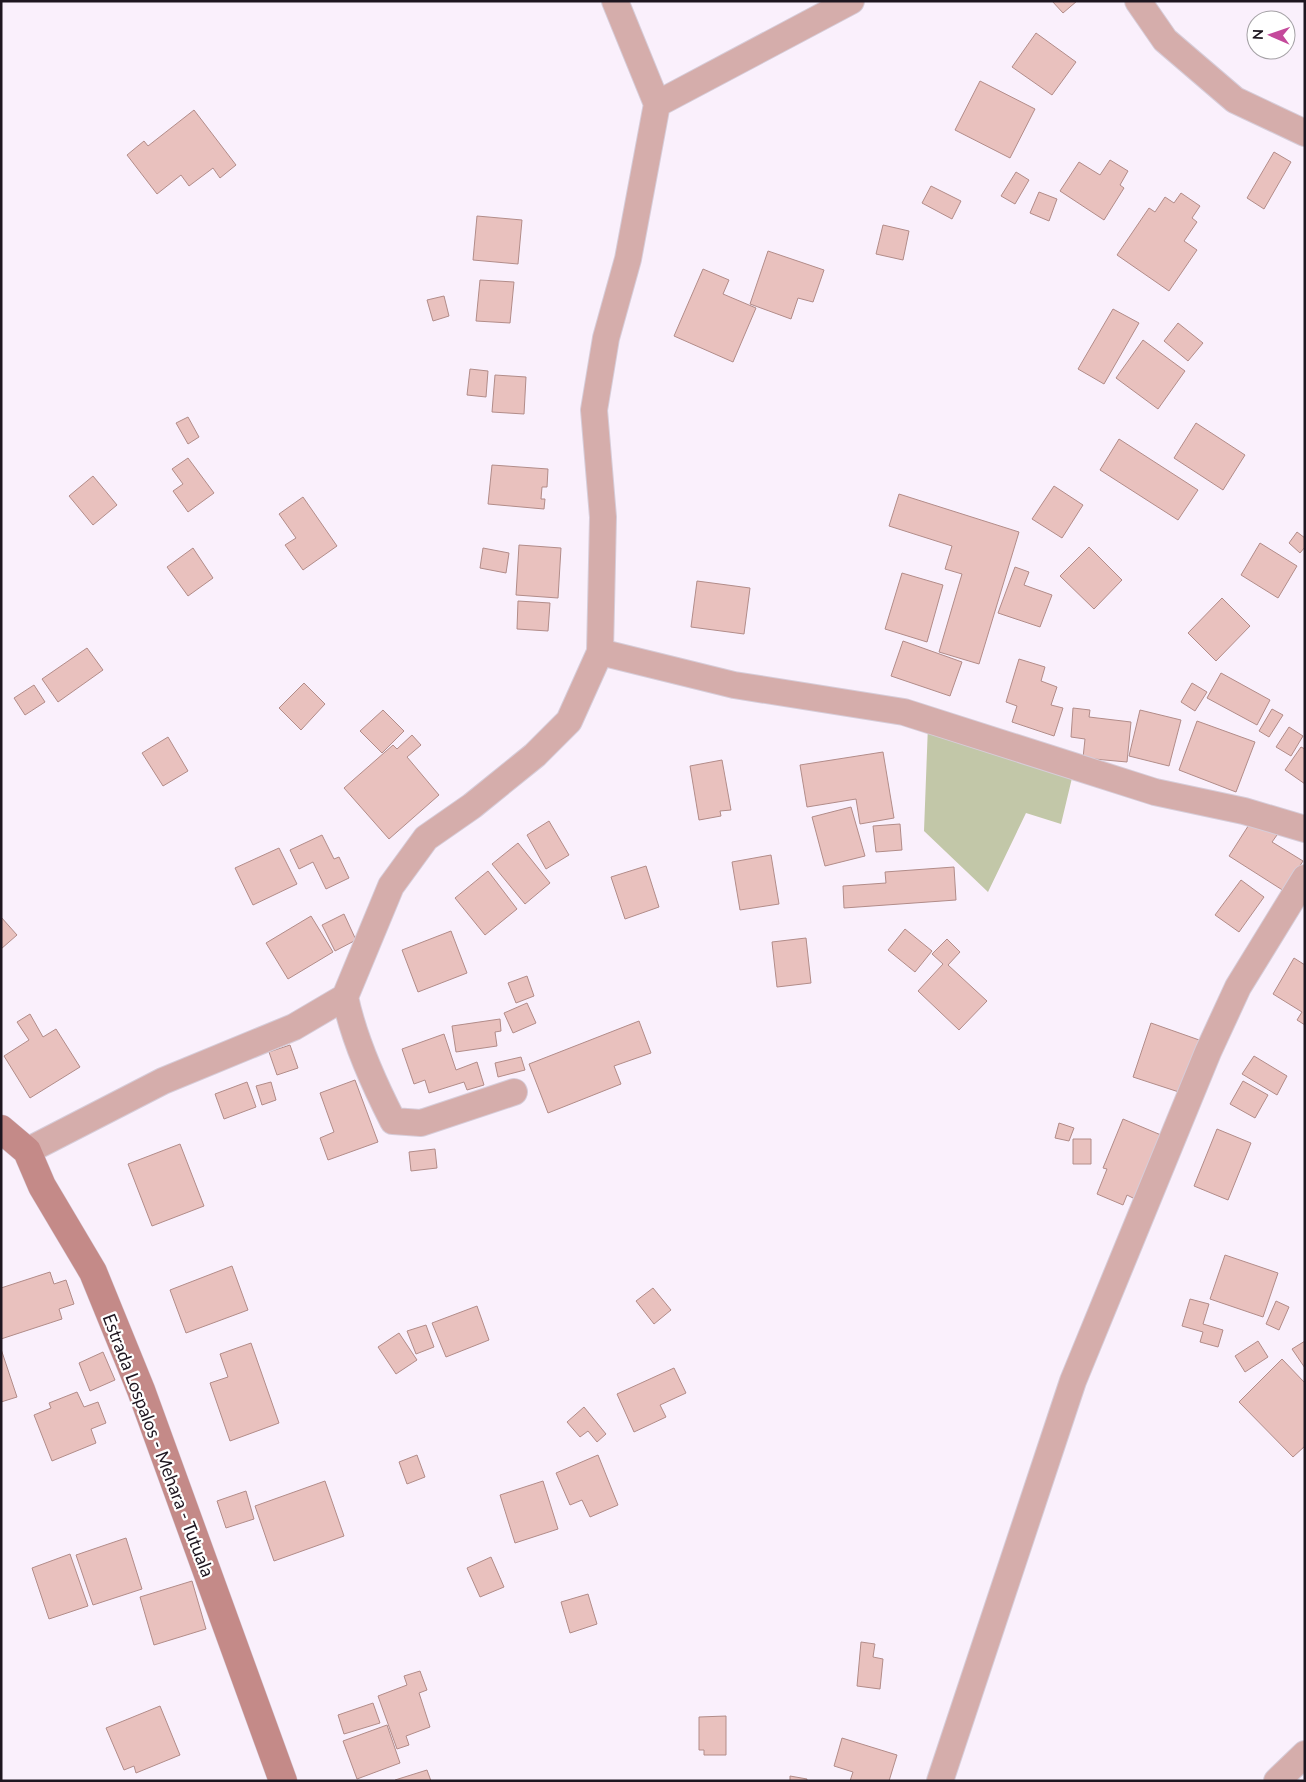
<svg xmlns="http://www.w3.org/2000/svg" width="1306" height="1782" viewBox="0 0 1306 1782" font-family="Lato,sans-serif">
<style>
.green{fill:#c2c7a8}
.building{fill:#e9c1be;stroke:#b28c89}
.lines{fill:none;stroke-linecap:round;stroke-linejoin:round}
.minor-casing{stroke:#d7cdd9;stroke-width:28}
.secondary-casing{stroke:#d7cdd9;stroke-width:29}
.minor{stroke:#d5adab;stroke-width:26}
.secondary{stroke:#c48a88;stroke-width:28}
.labels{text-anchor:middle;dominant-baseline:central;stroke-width:4.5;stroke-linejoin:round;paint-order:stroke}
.street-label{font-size:18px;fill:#1e1620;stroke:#fff}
</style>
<rect width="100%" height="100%" fill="#faf0fc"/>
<path class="green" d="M 928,725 L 1072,778 L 1061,824 L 1026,813 L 988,892 L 924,831 Z"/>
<path class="building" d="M 1052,1 L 1077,1 L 1063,13 Z
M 1036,33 L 1076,62 L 1052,95 L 1012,67 Z
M 980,81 L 1035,109 L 1010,158 L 955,130 Z
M 194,110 L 236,165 L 220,178 L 213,168 L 189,186 L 181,175 L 157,194 L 127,155 L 144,141 L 148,146 Z
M 1274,152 L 1291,162 L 1264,209 L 1247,198 Z
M 1110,160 L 1128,171 L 1120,185 L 1124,188 L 1104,220 L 1060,191 L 1079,162 L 1100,175 Z
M 1016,172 L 1029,180 L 1015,204 L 1001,196 Z
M 931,186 L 961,201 L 952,219 L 922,203 Z
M 1039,192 L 1057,199 L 1049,221 L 1030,213 Z
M 1181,193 L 1200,206 L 1192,218 L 1197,222 L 1184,241 L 1197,250 L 1169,291 L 1117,255 L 1149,208 L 1155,212 L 1165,197 L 1174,203 Z
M 477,216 L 522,220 L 518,264 L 473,260 Z
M 883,225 L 909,231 L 903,260 L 876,254 Z
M 768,251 L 824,270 L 813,302 L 798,298 L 791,319 L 750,304 Z
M 703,269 L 729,280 L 723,294 L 756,308 L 733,362 L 674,336 Z
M 480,280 L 514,282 L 510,323 L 476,321 Z
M 444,296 L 449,316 L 433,321 L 427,300 Z
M 1113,309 L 1139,323 L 1104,384 L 1078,369 Z
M 1178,323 L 1203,343 L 1188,361 L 1164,341 Z
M 1143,340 L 1185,371 L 1158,409 L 1116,378 Z
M 470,369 L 488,371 L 486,397 L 467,395 Z
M 495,375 L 526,377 L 524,414 L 492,412 Z
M 188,417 L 199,437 L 188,444 L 176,423 Z
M 1196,423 L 1245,455 L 1223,490 L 1174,458 Z
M 1119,439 L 1198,490 L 1178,520 L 1100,470 Z
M 188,458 L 214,493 L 188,512 L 173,491 L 183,484 L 172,469 Z
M 492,465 L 548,469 L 547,487 L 542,487 L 541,499 L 545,499 L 544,509 L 488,504 Z
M 93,476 L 117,505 L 93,525 L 69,496 Z
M 1054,486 L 1083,505 L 1062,538 L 1032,519 Z
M 899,494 L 1019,532 L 979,664 L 939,652 L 962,574 L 945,569 L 952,546 L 889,526 Z
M 303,497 L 337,546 L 303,570 L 285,545 L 296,538 L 279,514 Z
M 1297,532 L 1305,538 L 1305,547 L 1300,553 L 1289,543 Z
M 1260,543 L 1297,566 L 1278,598 L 1241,575 Z
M 519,545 L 561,548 L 558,598 L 516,595 Z
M 1089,547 L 1122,580 L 1094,609 L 1060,576 Z
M 193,548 L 213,578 L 188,596 L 167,567 Z
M 483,548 L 509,553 L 506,573 L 480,568 Z
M 1015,567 L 1029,572 L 1024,585 L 1052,595 L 1040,627 L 998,613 Z
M 902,573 L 943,585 L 927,642 L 885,629 Z
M 697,581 L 750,588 L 744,634 L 691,627 Z
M 1222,598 L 1250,626 L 1216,661 L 1188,633 Z
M 518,601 L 550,603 L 548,631 L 517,629 Z
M 903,641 L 962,662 L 950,696 L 891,676 Z
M 87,648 L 103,670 L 58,702 L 42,679 Z
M 1019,659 L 1045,667 L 1041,681 L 1057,687 L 1051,705 L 1063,708 L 1054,736 L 1012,722 L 1017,706 L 1006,702 Z
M 1221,673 L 1270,700 L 1257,725 L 1207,698 Z
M 304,683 L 325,704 L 301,730 L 279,708 Z
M 1192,683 L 1207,692 L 1195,711 L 1181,702 Z
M 34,685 L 45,702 L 25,715 L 14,698 Z
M 1073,708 L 1090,710 L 1089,717 L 1131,722 L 1127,762 L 1083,758 L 1085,739 L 1071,737 Z
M 1272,709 L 1283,715 L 1269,737 L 1259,731 Z
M 383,710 L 404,731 L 382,753 L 360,731 Z
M 1140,710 L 1181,720 L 1169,766 L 1129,756 Z
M 1197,721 L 1255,742 L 1236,792 L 1179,770 Z
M 1289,727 L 1303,736 L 1291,756 L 1276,747 Z
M 412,735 L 421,745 L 407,757 L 439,795 L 389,839 L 344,788 L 393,745 L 397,749 Z
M 168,737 L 188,771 L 163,786 L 142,753 Z
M 1301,747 L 1305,749 L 1305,784 L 1285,770 Z
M 883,752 L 894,818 L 860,824 L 856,799 L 807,807 L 800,765 Z
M 722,760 L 731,810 L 720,811 L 721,816 L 699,820 L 690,766 Z
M 851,807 L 865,856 L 825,866 L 812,817 Z
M 1252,820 L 1277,835 L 1272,842 L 1303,861 L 1284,891 L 1229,856 Z
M 549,821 L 569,855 L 546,869 L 527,835 Z
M 900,824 L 902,850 L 876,852 L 873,826 Z
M 322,835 L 334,859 L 339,857 L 349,878 L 326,889 L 313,862 L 299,869 L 290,850 Z
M 518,843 L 550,883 L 525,904 L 492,864 Z
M 279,848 L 297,884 L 253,905 L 235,868 Z
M 771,855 L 779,904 L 740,910 L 732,862 Z
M 646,866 L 659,907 L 625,919 L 611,877 Z
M 954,867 L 956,900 L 844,908 L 843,886 L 886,883 L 885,872 Z
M 488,871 L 517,909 L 485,935 L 455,898 Z
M 1241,880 L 1264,897 L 1239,932 L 1215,915 Z
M 344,914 L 356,940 L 335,951 L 322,925 Z
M 311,916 L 333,952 L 288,979 L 266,943 Z
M 1,917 L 17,935 L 1,949 Z
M 905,929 L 932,951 L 915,972 L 888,950 Z
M 451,931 L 467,973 L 418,992 L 402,950 Z
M 806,938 L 811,983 L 777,987 L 772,942 Z
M 947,939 L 960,952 L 948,965 L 987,1001 L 959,1030 L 918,991 L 943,964 L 932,954 Z
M 1294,958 L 1305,965 L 1305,1025 L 1297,1020 L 1302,1012 L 1273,994 Z
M 527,976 L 534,996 L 516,1003 L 508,983 Z
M 527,1003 L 536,1023 L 513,1033 L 504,1013 Z
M 30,1014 L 43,1037 L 56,1029 L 80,1067 L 30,1098 L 4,1056 L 29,1040 L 17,1022 Z
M 500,1019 L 501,1031 L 495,1032 L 497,1046 L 456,1052 L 452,1026 Z
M 639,1021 L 651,1053 L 614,1066 L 621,1084 L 548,1113 L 529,1064 Z
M 1151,1023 L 1202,1041 L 1185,1094 L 1133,1077 Z
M 444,1034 L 456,1070 L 477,1062 L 484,1085 L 467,1090 L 464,1082 L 429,1093 L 425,1080 L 414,1084 L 402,1049 Z
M 290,1045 L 298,1068 L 277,1075 L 269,1052 Z
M 1254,1056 L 1287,1076 L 1277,1095 L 1242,1074 Z
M 521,1057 L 525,1070 L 498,1077 L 495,1063 Z
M 355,1080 L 378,1142 L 328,1160 L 320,1138 L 334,1132 L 320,1093 Z
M 1243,1081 L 1268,1095 L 1255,1118 L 1230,1104 Z
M 247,1082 L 256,1107 L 224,1119 L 215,1094 Z
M 271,1082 L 276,1100 L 262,1105 L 256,1086 Z
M 1123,1119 L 1161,1135 L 1135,1199 L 1127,1195 L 1123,1205 L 1097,1194 L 1107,1169 L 1103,1168 Z
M 1059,1123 L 1074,1128 L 1069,1141 L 1055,1138 Z
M 1217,1129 L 1251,1143 L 1228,1200 L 1194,1186 Z
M 1073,1139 L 1091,1139 L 1091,1164 L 1073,1164 Z
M 180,1144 L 204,1206 L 152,1226 L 128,1164 Z
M 435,1149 L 437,1168 L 411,1171 L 409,1152 Z
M 1225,1255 L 1278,1273 L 1263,1317 L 1210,1299 Z
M 232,1266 L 248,1310 L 186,1333 L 170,1290 Z
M 50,1272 L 54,1284 L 66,1280 L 74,1304 L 59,1309 L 62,1319 L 1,1339 L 1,1288 Z
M 653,1288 L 671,1310 L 654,1324 L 636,1301 Z
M 1190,1299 L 1209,1304 L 1203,1324 L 1223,1330 L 1218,1347 L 1200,1342 L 1203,1332 L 1182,1326 Z
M 1276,1301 L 1289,1307 L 1279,1330 L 1266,1324 Z
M 477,1306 L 489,1340 L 446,1357 L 432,1323 Z
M 426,1325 L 434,1347 L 416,1354 L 407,1331 Z
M 399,1333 L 417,1360 L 396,1374 L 378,1347 Z
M 1258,1341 L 1268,1357 L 1245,1372 L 1235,1356 Z
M 1305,1341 L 1305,1368 L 1292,1349 Z
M 251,1343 L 279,1423 L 230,1441 L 210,1383 L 228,1377 L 220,1354 Z
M 1,1349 L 17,1397 L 1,1402 Z
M 103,1352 L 115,1380 L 90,1391 L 79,1363 Z
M 1282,1359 L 1305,1383 L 1305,1446 L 1293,1457 L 1239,1402 Z
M 674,1368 L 686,1393 L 660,1405 L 666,1417 L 634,1432 L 617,1394 Z
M 77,1392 L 84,1407 L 98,1402 L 106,1423 L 91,1429 L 96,1443 L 52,1461 L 34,1415 L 51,1408 L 49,1403 Z
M 584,1407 L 606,1434 L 597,1442 L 588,1431 L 580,1437 L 567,1422 Z
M 417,1455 L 425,1477 L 407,1484 L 399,1462 Z
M 598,1455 L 618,1505 L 590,1517 L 582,1500 L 570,1505 L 556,1473 Z
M 325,1481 L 344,1536 L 274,1561 L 255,1506 Z
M 543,1481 L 558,1529 L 515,1543 L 500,1495 Z
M 246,1491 L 254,1519 L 226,1528 L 217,1501 Z
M 126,1538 L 142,1589 L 93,1605 L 76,1555 Z
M 70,1554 L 88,1606 L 49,1619 L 32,1568 Z
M 491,1557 L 504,1587 L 480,1597 L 467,1568 Z
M 192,1581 L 206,1629 L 154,1645 L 140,1597 Z
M 588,1594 L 597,1624 L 570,1633 L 561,1602 Z
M 861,1642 L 875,1644 L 873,1657 L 883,1659 L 880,1689 L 857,1686 Z
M 420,1671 L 427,1690 L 419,1693 L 430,1727 L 406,1736 L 409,1745 L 397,1749 L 378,1696 L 407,1685 L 404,1676 Z
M 373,1703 L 380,1723 L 344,1734 L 338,1715 Z
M 160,1706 L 180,1755 L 136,1773 L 134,1766 L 124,1770 L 106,1728 Z
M 726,1716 L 726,1755 L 704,1755 L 704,1750 L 699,1750 L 699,1717 Z
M 387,1725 L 400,1763 L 357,1779 L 343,1741 Z
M 842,1738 L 897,1755 L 889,1781 L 850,1781 L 853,1772 L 834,1766 Z
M 427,1770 L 431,1781 L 395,1781 L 395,1780 Z
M 790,1776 L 807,1779 L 807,1781 L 790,1781 Z"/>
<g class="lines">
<g class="minor-casing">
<path id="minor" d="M 615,1 L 657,104
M 1138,1 L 1165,40 L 1235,100 L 1305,133
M 600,652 L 734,685 L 904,712 L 1155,792 L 1244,811 L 1305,829
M 345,997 L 391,886 L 426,838 L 472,806 L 535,755 L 569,721 L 600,652 L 603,517 L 594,410 L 606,338 L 628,259 L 657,104 L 851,1
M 27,1151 L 163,1081 L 294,1027 L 345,997 C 354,1040 373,1082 393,1121 L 421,1123 L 514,1092
M 940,1781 L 1073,1381 L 1208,1052 L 1238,987 L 1305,878
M 1277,1781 L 1305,1754"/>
</g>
<g class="secondary-casing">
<path id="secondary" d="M 1,1129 L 27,1151 L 42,1186 L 93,1272 L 141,1390 L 283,1781"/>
</g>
<use href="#minor" class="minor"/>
<use href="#secondary" class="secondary"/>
</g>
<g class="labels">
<g class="street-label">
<text transform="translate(159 1445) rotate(69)">Estrada Lospalos - Mehara - Tutuala</text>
</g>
</g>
<rect width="1306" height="1782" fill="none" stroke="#1e1620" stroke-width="5"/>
<g transform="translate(1271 35) rotate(272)"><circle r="24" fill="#ffffff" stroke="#a5a2a6"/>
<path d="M0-4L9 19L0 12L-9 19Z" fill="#c4499b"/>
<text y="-8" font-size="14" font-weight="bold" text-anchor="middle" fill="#1e1620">N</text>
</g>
</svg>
